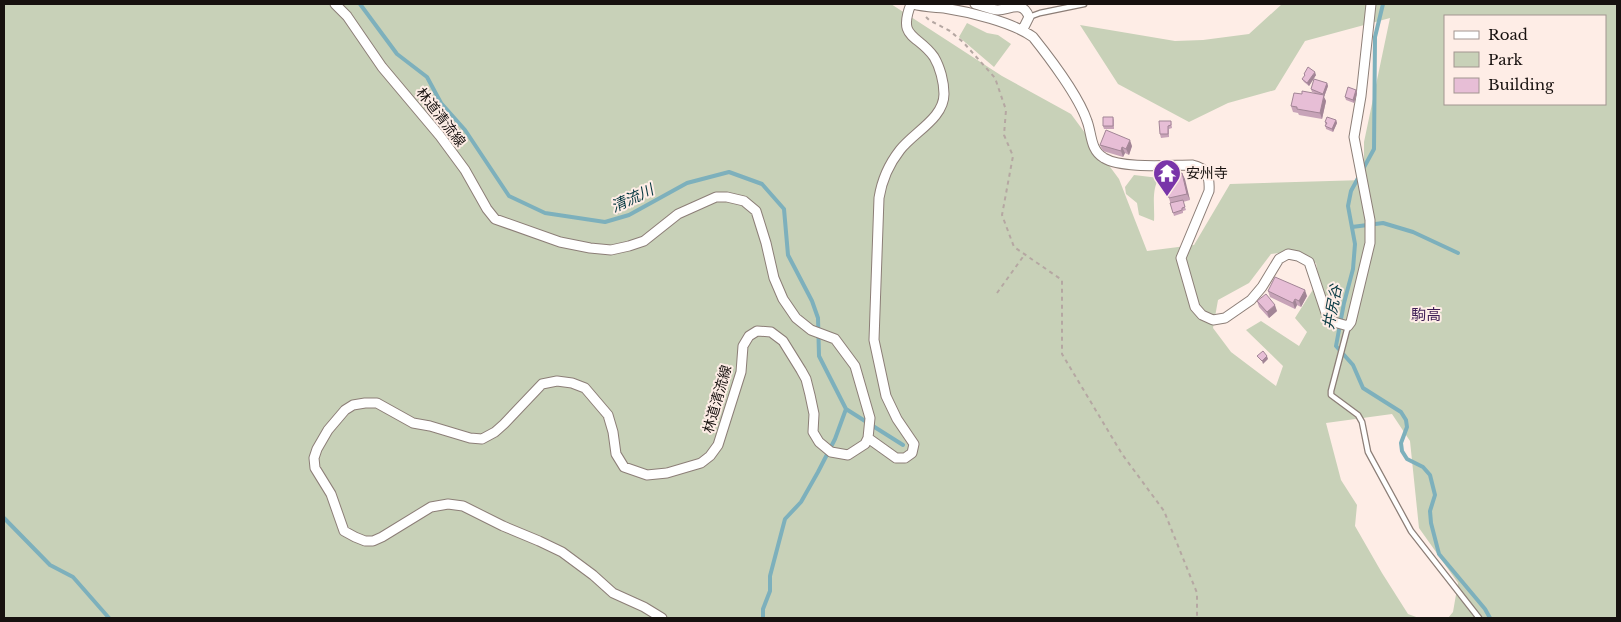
<svg xmlns="http://www.w3.org/2000/svg" width="1621" height="622" viewBox="0 0 1621 622" font-family="'Libre Baskerville','Noto Sans JP',serif">
<style>
.green{fill:#c8d1b8;fill-rule:evenodd}
.lines{fill:none;stroke-linecap:round;stroke-linejoin:round}
.stream{stroke:#7db0bc;stroke-width:4}
.lane-casing{stroke:#8c7e77;stroke-width:7}
.street-casing{stroke:#8c7e77;stroke-width:11}
.path{stroke:#b5a7a2;stroke-width:2;stroke-dasharray:4 4;stroke-linecap:butt}
.lane{stroke:#fff;stroke-width:4.5}
.street{stroke:#fff;stroke-width:9}
.wall{fill:#c7a3b8}
.shaded-wall{fill:#a28596}
.building{fill:#e7bed6;stroke:#a28596}
.labels{text-anchor:middle;dominant-baseline:central;stroke-width:4;stroke-linejoin:round;paint-order:stroke}
.street-label{font-size:14px;fill:#17110f;stroke:#feede6}
.poi-label{font-size:14px;fill:#17110f;stroke:#feede6;text-anchor:start}
.water-label{font-size:15px;font-style:italic;fill:#073942;stroke:#feede6}
.neighbourhood-label{font-size:15px;fill:#3c1c54;stroke:#feede6}
</style>
<rect width="100%" height="100%" fill="#feede6"/>
<path class="green" d="M 4,4 L 891,4 L 1002,76 L 1071,114 L 1119,179 L 1147,251 L 1194,245 L 1230,184 L 1364,180 L 1364,142 L 1390,18 L 1305,41 L 1275,90 L 1228,103 L 1189,122 L 1118,84 L 1080,25 L 1175,41 L 1203,40 L 1249,34 L 1282,4 L 1617,4 L 1617,618 L 1448,618 L 1453,612 L 1458,583 L 1419,528 L 1410,441 L 1392,414 L 1326,423 L 1341,480 L 1357,505 L 1355,526 L 1382,573 L 1408,614 L 1419,618 L 4,618 ZM 1445,16 L 1605,16 L 1605,104 L 1445,104 ZM 1295,251 L 1316,263 L 1319,280 L 1295,318 L 1307,332 L 1299,346 L 1261,321 L 1246,330 L 1283,366 L 1276,386 L 1231,352 L 1213,328 L 1218,300 L 1249,283 L 1271,254 Z
M 967,23 L 987,33 L 998,35 L 1011,44 L 994,67 L 959,37 Z
M 1134,175 L 1159,178 C 1151,191 1155,207 1154,221 L 1139,215 L 1137,203 L 1126,194 L 1125,187 Z"/>
<g class="lines">
<path class="stream" d="M 360,4 L 397,54 L 427,77 L 441,103 L 465,130 L 509,196 L 545,213 L 605,222 L 629,215 L 687,183 L 729,172 L 762,184 L 784,209 L 788,255 L 812,301 L 818,318 L 819,356 L 846,409
M 1383,4 L 1375,37 L 1374,149 L 1351,191 L 1348,206 L 1355,244 L 1353,269 L 1344,303 L 1336,346 L 1353,365 L 1363,388 L 1401,412 L 1406,420 L 1407,427 L 1401,443 L 1402,451 L 1407,459 L 1423,467 L 1430,475 L 1435,495 L 1430,511 L 1431,523 L 1439,554 L 1485,609 L 1490,618
M 1352,227 L 1383,223 L 1413,232 L 1458,253
M 846,409 L 903,445
M 4,518 L 50,565 L 73,577 L 109,618
M 763,618 L 763,609 L 770,591 L 770,576 L 785,519 L 801,502 L 818,472 L 835,439 L 846,409"/>
<g class="lane-casing">
<path id="lane" d="M 1029,17 L 1040,13 L 1084,4
M 1348,326 L 1331,391 L 1331,395 L 1358,415 L 1362,422 L 1368,452 L 1411,531 L 1479,618"/>
</g>
<g class="street-casing">
<path id="street" d="M 335,4 L 347,16 L 382,67 L 440,136 L 465,170 L 487,209 L 495,219 L 560,242 L 590,248 L 611,250 L 629,246 L 644,241 L 678,214 L 716,197 L 727,197 L 744,201 L 756,211 L 766,243 L 774,278 L 783,299 L 796,318 L 811,330 L 835,339 L 855,366 L 870,418 L 868,438 L 865,444 L 848,455 L 831,452 L 819,442 L 813,432 L 814,414 L 810,395 L 806,379 L 801,370 L 783,341 L 771,332 L 757,331 L 749,336 L 743,346 L 741,372 L 718,445 L 710,456 L 701,463 L 667,473 L 647,475 L 624,467 L 616,454 L 613,432 L 608,415 L 585,388 L 572,383 L 557,381 L 542,384 L 504,424 L 495,432 L 482,439 L 470,438 L 430,426 L 413,423 L 377,403 L 365,403 L 353,405 L 345,410 L 328,430 L 317,449 L 314,458 L 315,468 L 331,494 L 344,531 L 355,537 L 365,541 L 373,541 L 382,537 L 431,507 L 448,504 L 463,506 L 503,526 L 539,541 L 562,552 L 593,575 L 613,593 L 644,607 L 662,618
M 913,4 C 923,7 933,7 944,8 C 970,12 1012,22 1033,37 C 1049,57 1079,97 1087,121 C 1092,134 1090,150 1104,158 C 1122,169 1170,165 1192,165 C 1207,168 1210,177 1209,191 L 1181,258 L 1195,307 L 1202,315 L 1213,320 L 1225,318 L 1251,300 L 1262,287 L 1279,259 L 1288,254 L 1298,256 L 1309,262 L 1327,316 L 1334,322 L 1348,326 L 1351,322 L 1370,243 L 1370,220 L 1354,137 L 1361,96 L 1371,4
M 975,4 C 983,6 991,10 998,10 C 1011,9 1023,0 1029,17 L 1023,29
M 868,438 L 896,458 L 905,458 L 912,453 L 914,444 L 897,419 L 886,396 L 874,340 L 879,198 C 882,179 889,164 900,150 C 914,132 944,118 944,94 C 944,82 940,67 934,57 C 918,34 897,39 911,4"/>
</g>
<path class="path" d="M 926,17 L 929,20 L 950,31 L 963,42 L 995,78 L 1006,110 L 1004,135 L 1013,156 L 1002,215 L 1014,247 L 1062,280 L 1062,354 L 1122,454 L 1164,511 L 1197,593 L 1197,618
M 997,293 L 1025,254"/>
<use href="#lane" class="lane"/>
<use href="#street" class="street"/>
</g>
<path class="wall" d="M 1304,74 L 1316,75 L 1309,86 L 1304,82 L 1302,79 L 1305,76 Z
M 1327,83 L 1328,86 L 1324,97 L 1326,101 L 1322,119 L 1299,115 L 1298,113 L 1293,112 L 1291,106 L 1302,94 L 1317,94 L 1312,92 L 1311,89 Z
M 1356,90 L 1357,93 L 1354,103 L 1346,100 L 1345,97 Z
M 1113,117 L 1114,120 L 1114,129 L 1104,129 L 1103,126 Z
M 1336,120 L 1337,123 L 1333,132 L 1326,129 L 1325,122 Z
M 1171,121 L 1172,128 L 1169,129 L 1169,137 L 1161,138 L 1160,134 Z
M 1100,145 L 1132,146 L 1129,155 L 1125,153 L 1123,157 L 1103,151 Z
M 1182,173 L 1190,200 L 1183,202 L 1186,210 L 1183,211 L 1183,213 L 1174,216 L 1169,198 Z
M 1268,291 L 1307,296 L 1301,307 L 1297,305 L 1295,309 L 1270,297 Z
M 1257,301 L 1277,311 L 1269,318 L 1259,307 Z"/>
<path class="shaded-wall" d="M 1315,72 L 1316,75 L 1309,86 L 1307,83 Z
M 1327,83 L 1328,86 L 1324,97 L 1326,101 L 1322,119 L 1320,113 L 1324,95 L 1323,94 Z
M 1356,90 L 1357,93 L 1354,103 L 1353,100 Z
M 1336,120 L 1337,123 L 1333,132 L 1332,129 Z
M 1130,140 L 1132,146 L 1129,155 L 1126,149 Z
M 1122,147 L 1125,153 L 1123,157 L 1121,151 Z
M 1182,173 L 1185,179 L 1190,200 L 1187,194 Z
M 1305,290 L 1307,296 L 1301,307 L 1299,301 Z
M 1295,299 L 1297,305 L 1295,309 L 1293,303 Z
M 1275,305 L 1277,311 L 1269,318 L 1267,312 Z
M 1267,356 L 1268,359 L 1263,364 L 1262,361 Z"/>
<path class="building" d="M 1308,67 L 1315,72 L 1307,83 L 1302,79 L 1305,75 L 1304,74 Z
M 1314,79 L 1327,83 L 1323,94 L 1311,89 Z
M 1348,87 L 1356,90 L 1353,100 L 1345,97 Z
M 1302,91 L 1324,95 L 1320,113 L 1297,109 L 1297,107 L 1291,106 L 1294,93 L 1302,94 Z
M 1103,117 L 1113,117 L 1113,126 L 1103,126 Z
M 1327,117 L 1336,120 L 1332,129 L 1325,126 L 1327,123 L 1325,122 Z
M 1159,121 L 1171,121 L 1171,125 L 1168,126 L 1168,134 L 1160,134 Z
M 1106,130 L 1130,140 L 1126,149 L 1122,147 L 1121,151 L 1100,145 Z
M 1182,173 L 1187,194 L 1169,198 L 1164,177 Z
M 1183,200 L 1185,207 L 1182,208 L 1182,210 L 1173,213 L 1170,203 Z
M 1275,277 L 1305,290 L 1299,301 L 1295,299 L 1293,303 L 1268,291 Z
M 1266,294 L 1275,305 L 1267,312 L 1257,301 Z
M 1263,351 L 1267,356 L 1262,361 L 1257,356 Z"/>
<defs>
<g id="temple-pin" transform="scale(1.4375)"><path d="M0 17L-7.5 6A9.5 9.5 0 1 1 7.5 6Z" fill="#7935a9" stroke="#feede6"/><path d="M0-6L5-2H3V0L6.5 2.5H4V6H1.5V3h-3V6H-4V2.5H-6.5L-3 0V-2H-5Z" fill="#fff"/></g>
</defs>
<g fill-rule="evenodd">
<use href="#temple-pin" x="1167" y="173"/>
</g>
<g class="labels">
<g class="street-label">
<text transform="translate(441 117) rotate(52)">林道清流線</text>
<text transform="translate(717 399) rotate(-74)">林道清流線</text>
</g>
<g class="poi-label">
<text x="1186" y="173">安州寺</text>
</g>
<g class="water-label">
<text transform="translate(632 198) rotate(-25)">清流川</text>
<text transform="translate(1332 307) rotate(-79)">井尻谷</text>
</g>
<g class="neighbourhood-label">
<text x="1426" y="314">駒高</text>
</g>
</g>
<rect width="1621" height="622" fill="none" stroke="#17110f" stroke-width="10"/>
<rect x="1444" y="15" width="162" height="90" fill="#feede6" stroke="#a29590"/>
<rect x="1454" y="31" width="25" height="8" fill="#ffffff" stroke="#a29590"/>
<text x="1488" y="40" font-size="15" fill="#17110f">Road</text>
<rect x="1454" y="52" width="25" height="15" fill="#c8d1b8" stroke="#a29590"/>
<text x="1488" y="65" font-size="15" fill="#17110f">Park</text>
<rect x="1454" y="78" width="25" height="15" fill="#e7bed6" stroke="#a29590"/>
<text x="1488" y="90" font-size="15" fill="#17110f">Building</text>
</svg>
